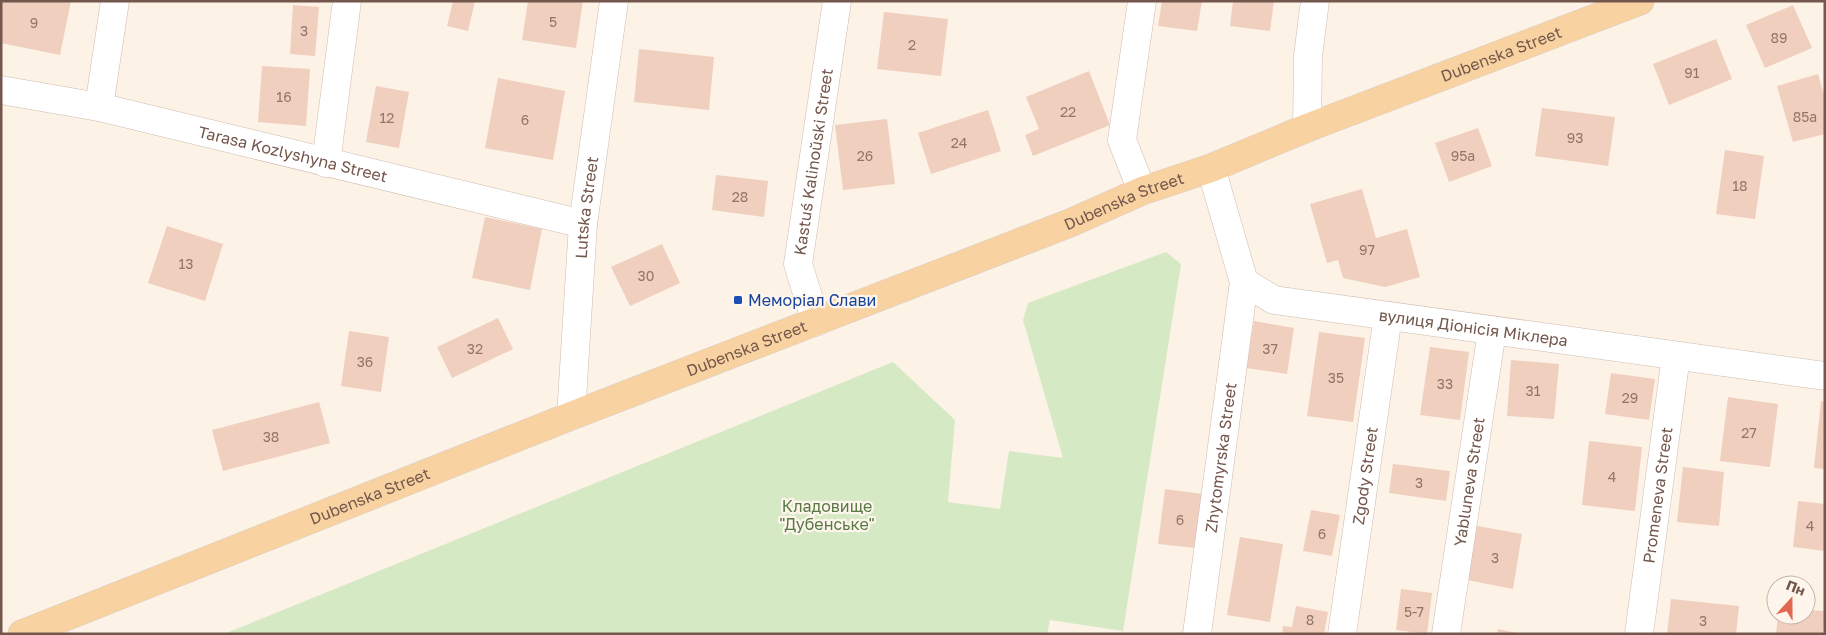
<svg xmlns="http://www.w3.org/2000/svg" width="1826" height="635" viewBox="0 0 1826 635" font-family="'Golos Text',sans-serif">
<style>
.green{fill:#d6e9c5}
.building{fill:#f0cfbf}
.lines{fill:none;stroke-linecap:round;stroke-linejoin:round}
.street-casing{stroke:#cfbbb0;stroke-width:29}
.primary-casing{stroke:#d8d0cd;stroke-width:29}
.street{stroke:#fff;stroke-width:28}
.primary{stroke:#f8d2a1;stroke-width:28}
.transit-dot{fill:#1a4fb4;stroke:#fef6ed;stroke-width:2}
.labels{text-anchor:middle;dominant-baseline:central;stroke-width:4.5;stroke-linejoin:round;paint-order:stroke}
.number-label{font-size:14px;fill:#937569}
.street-label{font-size:16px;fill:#74574c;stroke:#fef6ed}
.transit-label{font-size:16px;fill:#164399;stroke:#fef6ed;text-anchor:start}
.park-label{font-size:16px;fill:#577944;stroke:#fef6ed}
</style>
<rect width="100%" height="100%" fill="#fcf2e6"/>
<path class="green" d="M 1166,252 L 1181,264 L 1123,631 L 1050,620 L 1047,634 L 224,634 L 893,362 L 955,420 L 948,502 L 1000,509 L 1009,451 L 1063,458 L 1023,320 L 1028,303 Z"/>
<path class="building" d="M 1,1 L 71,1 L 60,55 L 1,43 Z
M 453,1 L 475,1 L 468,31 L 447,26 Z
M 528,1 L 583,1 L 576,48 L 522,40 Z
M 1162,1 L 1202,1 L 1197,31 L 1158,26 Z
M 1233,1 L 1274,1 L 1270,31 L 1230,26 Z
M 293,5 L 319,7 L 315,56 L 290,54 Z
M 1793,5 L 1812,48 L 1765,68 L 1746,25 Z
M 884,12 L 948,19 L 941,76 L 877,69 Z
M 1716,39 L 1732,79 L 1669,105 L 1653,64 Z
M 639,49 L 714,57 L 709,110 L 634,102 Z
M 262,66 L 310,69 L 306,126 L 258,122 Z
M 1089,71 L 1110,125 L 1033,156 L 1025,135 L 1039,129 L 1026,97 Z
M 1818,74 L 1825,99 L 1825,134 L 1793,142 L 1777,86 Z
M 498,78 L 565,91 L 553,160 L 485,148 Z
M 376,86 L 409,92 L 399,148 L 366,142 Z
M 1542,108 L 1615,117 L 1608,166 L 1535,156 Z
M 988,110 L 1001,151 L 931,174 L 918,133 Z
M 887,119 L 895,184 L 843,190 L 835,125 Z
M 1478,128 L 1492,166 L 1449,182 L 1435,143 Z
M 1725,150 L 1764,156 L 1755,219 L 1716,214 Z
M 716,175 L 768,181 L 764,217 L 712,210 Z
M 1362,189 L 1376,238 L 1407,229 L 1420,277 L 1385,287 L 1343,278 L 1338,260 L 1327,263 L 1310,204 Z
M 485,217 L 542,229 L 530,290 L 472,278 Z
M 167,226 L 223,244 L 205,301 L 148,283 Z
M 662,244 L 680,283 L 630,306 L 611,267 Z
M 498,318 L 513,349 L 452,378 L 437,347 Z
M 1254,321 L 1294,328 L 1287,374 L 1246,368 Z
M 349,331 L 389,337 L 381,392 L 341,386 Z
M 1319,332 L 1365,338 L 1353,422 L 1307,416 Z
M 1430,347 L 1469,352 L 1460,420 L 1420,415 Z
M 1511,360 L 1559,364 L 1554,419 L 1507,416 Z
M 1611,373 L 1655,379 L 1649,420 L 1605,414 Z
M 1728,397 L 1778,404 L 1770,467 L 1720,461 Z
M 1821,401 L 1825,402 L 1825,469 L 1814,468 Z
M 319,402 L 330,443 L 223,471 L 212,430 Z
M 1589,441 L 1642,447 L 1635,511 L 1582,505 Z
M 1393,464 L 1450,471 L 1446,501 L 1389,493 Z
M 1683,467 L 1724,472 L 1719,526 L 1677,522 Z
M 1165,489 L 1202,494 L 1195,548 L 1158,544 Z
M 1798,501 L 1825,504 L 1825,551 L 1793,547 Z
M 1311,510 L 1340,515 L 1332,556 L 1303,551 Z
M 1477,526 L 1522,534 L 1513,589 L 1467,580 Z
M 1240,537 L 1283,544 L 1270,622 L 1227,615 Z
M 1401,589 L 1432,593 L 1427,634 L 1396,630 Z
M 1671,599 L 1739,606 L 1736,634 L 1667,634 Z
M 1296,606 L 1328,612 L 1324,634 L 1282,634 L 1283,626 L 1292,627 Z
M 1806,610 L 1825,611 L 1823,634 L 1776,634 L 1778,615 L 1806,615 Z
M 1498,629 L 1516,633 L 1516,634 L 1497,634 Z"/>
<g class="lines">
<g class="street-casing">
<g id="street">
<path id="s1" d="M 1,90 L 99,107 L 583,224"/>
<path d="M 99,107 L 115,1"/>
<path d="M 1307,128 L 1308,56 L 1315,1"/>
<path d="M 326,163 L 347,1"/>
<path id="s2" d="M 1211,168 L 1244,282 L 1274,300 L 1825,376"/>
<path d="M 1142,191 L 1122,140 L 1142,1"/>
<path id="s3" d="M 816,322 L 798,264 L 837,1"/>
<path id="s4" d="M 571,416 L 583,224 L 614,1"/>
<path id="s5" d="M 1197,634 L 1244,282"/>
<path id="s6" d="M 1342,634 L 1388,316"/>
<path id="s7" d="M 1446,634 L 1492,331"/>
<path id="s8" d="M 1639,634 L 1676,356"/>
</g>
</g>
<g class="primary-casing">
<g id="primary">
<path id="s9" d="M 22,634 L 571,416 L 1070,223 L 1142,191 L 1211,168 L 1307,128 L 1640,1"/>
</g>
</g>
<use href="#street" class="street"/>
<use href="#primary" class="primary"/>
</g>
<rect class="transit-dot" x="733" y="295" width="10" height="10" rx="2.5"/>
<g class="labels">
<g class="number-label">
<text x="553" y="21">5</text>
<text x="34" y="22">9</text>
<text x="304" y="30">3</text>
<text x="1779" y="37">89</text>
<text x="912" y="44">2</text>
<text x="1692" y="72">91</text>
<text x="284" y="96">16</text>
<text x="1068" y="111">22</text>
<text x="1805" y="116">85а</text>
<text x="387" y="117">12</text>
<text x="525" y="119">6</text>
<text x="1575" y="137">93</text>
<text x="959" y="142">24</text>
<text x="865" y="155">26</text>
<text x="1463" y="155">95а</text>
<text x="1740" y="185">18</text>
<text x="740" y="196">28</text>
<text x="1367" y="249">97</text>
<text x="186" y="263">13</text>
<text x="646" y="275">30</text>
<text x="475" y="348">32</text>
<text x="1270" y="348">37</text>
<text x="365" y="361">36</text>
<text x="1336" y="377">35</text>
<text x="1445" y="383">33</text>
<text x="1533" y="390">31</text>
<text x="1630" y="397">29</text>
<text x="1749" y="432">27</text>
<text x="271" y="436">38</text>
<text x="1612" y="476">4</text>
<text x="1419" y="482">3</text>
<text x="1180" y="519">6</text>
<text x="1810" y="525">4</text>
<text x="1322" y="533">6</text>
<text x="1495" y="557">3</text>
<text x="1414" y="611">5-7</text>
<text x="1310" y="619">8</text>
<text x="1703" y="620">3</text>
</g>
<g class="street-label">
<text stroke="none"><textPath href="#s9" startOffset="1589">Dubenska Street</textPath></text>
<text stroke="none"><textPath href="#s1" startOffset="299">Tarasa Kozlyshyna Street</textPath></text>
<text stroke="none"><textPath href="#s3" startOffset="164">Kastuś Kalinoŭski Street</textPath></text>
<text stroke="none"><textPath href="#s9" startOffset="1184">Dubenska Street</textPath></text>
<text stroke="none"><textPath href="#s4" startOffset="209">Lutska Street</textPath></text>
<text stroke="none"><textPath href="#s2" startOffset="355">вулиця Діонісія Міклера</textPath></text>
<text stroke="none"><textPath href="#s9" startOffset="779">Dubenska Street</textPath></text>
<text stroke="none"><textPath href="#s5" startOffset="178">Zhytomyrska Street</textPath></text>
<text stroke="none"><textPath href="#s6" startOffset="160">Zgody Street</textPath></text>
<text stroke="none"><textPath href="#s7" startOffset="154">Yabluneva Street</textPath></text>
<text stroke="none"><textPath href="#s8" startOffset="140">Promeneva Street</textPath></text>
<text stroke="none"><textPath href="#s9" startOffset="374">Dubenska Street</textPath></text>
</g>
<g class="transit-label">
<text x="748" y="300">Меморіал Слави</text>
</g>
<g class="park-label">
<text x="827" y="506">Кладовище<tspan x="827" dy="18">"Дубенське"</tspan></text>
</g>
</g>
<rect width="1826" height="635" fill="none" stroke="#74574c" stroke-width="5"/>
<g transform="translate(1791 600) rotate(21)"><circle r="24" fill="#fef6ed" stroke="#c7b6ad"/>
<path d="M0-4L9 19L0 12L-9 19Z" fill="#e16750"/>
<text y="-8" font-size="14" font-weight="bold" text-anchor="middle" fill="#74574c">Пн</text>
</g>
</svg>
